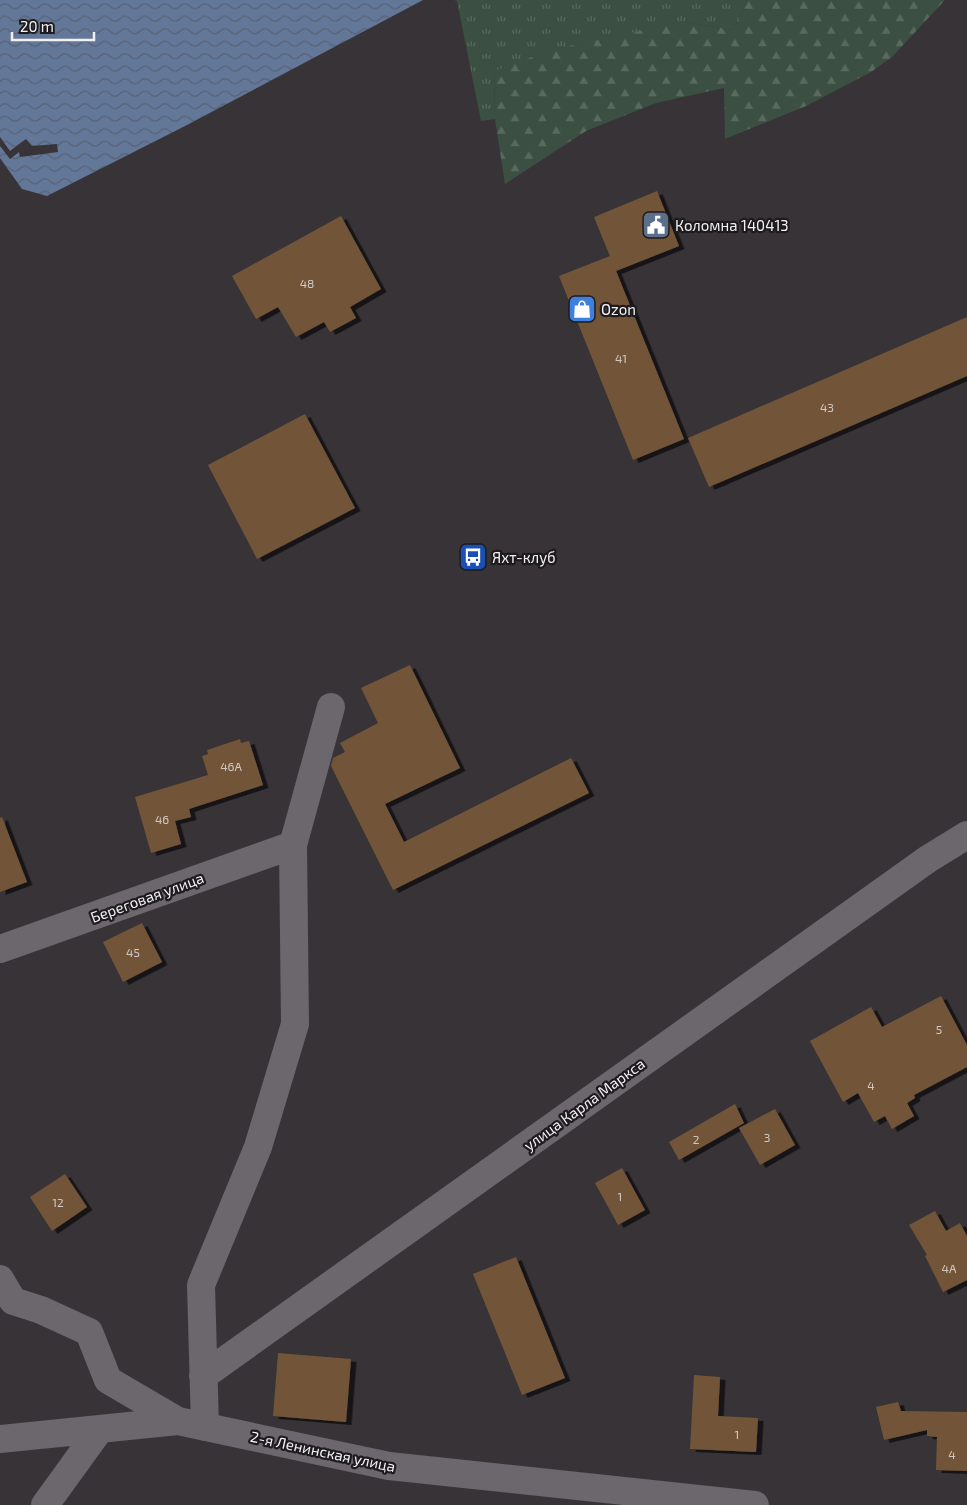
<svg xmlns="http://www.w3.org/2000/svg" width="967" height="1505" viewBox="0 0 967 1505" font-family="'Exo 2',sans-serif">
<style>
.grass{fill:url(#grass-tufts)}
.forest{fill:url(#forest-firs)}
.water{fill:url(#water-waves)}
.pier{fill:#373337}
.building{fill:#725539;filter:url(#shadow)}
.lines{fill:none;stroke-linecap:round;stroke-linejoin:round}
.street{stroke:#6c676c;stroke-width:28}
.labels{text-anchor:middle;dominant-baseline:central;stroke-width:4.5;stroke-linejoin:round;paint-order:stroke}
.number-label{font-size:12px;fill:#d2c9c4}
.poi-label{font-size:15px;fill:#f2f0f2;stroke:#1d1b1d;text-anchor:start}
.street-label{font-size:15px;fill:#f2f0f2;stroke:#1d1b1d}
</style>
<defs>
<pattern id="grass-tufts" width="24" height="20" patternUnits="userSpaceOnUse" patternTransform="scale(1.25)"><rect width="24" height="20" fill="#3b5042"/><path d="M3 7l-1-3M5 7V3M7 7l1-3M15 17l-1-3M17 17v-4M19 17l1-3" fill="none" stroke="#586a5e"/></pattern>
<pattern id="forest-firs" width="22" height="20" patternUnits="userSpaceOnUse" patternTransform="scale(1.25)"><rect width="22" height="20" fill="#3b5042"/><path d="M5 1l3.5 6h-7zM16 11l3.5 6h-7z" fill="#586a5e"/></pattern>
<pattern id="water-waves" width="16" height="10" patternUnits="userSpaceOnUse" patternTransform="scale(1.25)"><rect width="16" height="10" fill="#637799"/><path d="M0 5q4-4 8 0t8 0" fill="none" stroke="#576275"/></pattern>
<filter id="shadow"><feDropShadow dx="5.5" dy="3" stdDeviation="0" flood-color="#0009"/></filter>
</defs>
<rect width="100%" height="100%" fill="#373337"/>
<path class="grass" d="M 454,0 L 747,0 L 733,30 L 679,21 L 494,71 L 495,119 L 481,121 L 457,1 Z"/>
<path class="forest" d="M 747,0 L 945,0 L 892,57 L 871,72 L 806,106 L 725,139 L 724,88 L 656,103 L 586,131 L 505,184 L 495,119 L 494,71 L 554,49 L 632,33 L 679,21 L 733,30 Z"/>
<path class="water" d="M 0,0 L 423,0 L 187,125 L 47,196 L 22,189 L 0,158 Z"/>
<path class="pier" d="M 0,137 L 10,151 L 26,139 L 32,146 L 57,144 L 58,152 L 20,157 L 19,152 L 10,159 L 0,146 Z"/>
<path class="building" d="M 657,191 L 679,246 L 616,271 L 594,217 Z
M 341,216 L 381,289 L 350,307 L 356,318 L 330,332 L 324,322 L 296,337 L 278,307 L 256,319 L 232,276 Z
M 610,256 L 684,439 L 633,460 L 559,276 Z
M 967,317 L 967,376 L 709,487 L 688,438 Z
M 305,414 L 355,508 L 257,559 L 208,465 Z
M 410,665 L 460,768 L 385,804 L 404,842 L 571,758 L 589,793 L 393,890 L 331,766 L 333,758 L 345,752 L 340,743 L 378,723 L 361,688 Z
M 240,739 L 241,743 L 249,741 L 263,785 L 189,809 L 191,817 L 175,821 L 181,844 L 151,853 L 135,797 L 208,775 L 202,756 L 208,754 L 207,750 Z
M 2,817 L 27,882 L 0,892 L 0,818 Z
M 142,923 L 162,962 L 123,982 L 103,942 Z
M 941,996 L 967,1045 L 967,1067 L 914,1095 L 915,1098 L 907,1103 L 914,1116 L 892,1129 L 885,1116 L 874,1122 L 858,1093 L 843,1102 L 810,1041 L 871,1007 L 882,1027 Z
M 735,1104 L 744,1123 L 679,1160 L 669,1142 Z
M 775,1109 L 795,1145 L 760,1165 L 739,1128 Z
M 622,1168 L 645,1210 L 618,1225 L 595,1183 Z
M 65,1174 L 87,1207 L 52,1231 L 30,1197 Z
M 935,1211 L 946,1231 L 960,1223 L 967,1236 L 967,1280 L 943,1292 L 925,1256 L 927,1255 L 909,1225 Z
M 516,1257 L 565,1378 L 522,1395 L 473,1274 Z
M 278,1353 L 351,1359 L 346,1422 L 273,1416 Z
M 694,1375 L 720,1377 L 718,1416 L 758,1418 L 756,1452 L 690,1449 Z
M 898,1402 L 901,1411 L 967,1412 L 967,1471 L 936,1470 L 937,1437 L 927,1436 L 927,1430 L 884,1440 L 876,1407 Z"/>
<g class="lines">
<path class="street" d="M 0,949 L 293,845
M 0,1279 L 13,1301 L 41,1310 L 89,1332 L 108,1380 L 178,1421
M 203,1376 L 928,859 L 967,835
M 205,1427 L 201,1285 L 258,1147 L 295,1024 L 293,845 L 331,707
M 0,1439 L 178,1421 L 389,1466 L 755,1505
M 45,1505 L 100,1429"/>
</g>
<defs>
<g id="civic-square" transform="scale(1.4375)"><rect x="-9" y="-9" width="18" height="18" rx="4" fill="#5c6f8a" stroke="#1d1b1d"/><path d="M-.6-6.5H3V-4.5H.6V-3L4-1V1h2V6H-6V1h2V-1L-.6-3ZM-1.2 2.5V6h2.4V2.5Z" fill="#fff"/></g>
<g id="shop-square" transform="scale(1.4375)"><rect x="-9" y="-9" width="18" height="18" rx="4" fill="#3f7fe0" stroke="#1d1b1d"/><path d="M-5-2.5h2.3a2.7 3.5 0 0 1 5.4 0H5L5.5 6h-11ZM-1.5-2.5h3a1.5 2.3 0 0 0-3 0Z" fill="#fff"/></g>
<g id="bus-square" transform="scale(1.4375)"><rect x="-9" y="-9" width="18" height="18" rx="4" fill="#1a4fb4" stroke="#1d1b1d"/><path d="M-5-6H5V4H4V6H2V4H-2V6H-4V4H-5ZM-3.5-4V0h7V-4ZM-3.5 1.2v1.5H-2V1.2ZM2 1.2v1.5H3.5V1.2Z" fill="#fff"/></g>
</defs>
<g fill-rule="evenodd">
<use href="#civic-square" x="656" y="225"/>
<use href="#shop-square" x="582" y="309"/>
<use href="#bus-square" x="473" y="557"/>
</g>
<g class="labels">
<g class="number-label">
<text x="307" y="283">48</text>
<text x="621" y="358">41</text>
<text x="827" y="407">43</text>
<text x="231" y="766">46А</text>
<text x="162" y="819">46</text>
<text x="133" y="952">45</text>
<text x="939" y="1029">5</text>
<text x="871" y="1085">4</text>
<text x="767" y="1137">3</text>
<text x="696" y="1139">2</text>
<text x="620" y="1196">1</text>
<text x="58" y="1202">12</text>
<text x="949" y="1268">4А</text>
<text x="737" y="1434">1</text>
<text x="952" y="1454">4</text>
</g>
<g class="poi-label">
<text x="675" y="225">Коломна 140413</text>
<text x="601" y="309">Ozon</text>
<text x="492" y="557">Яхт-клуб</text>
</g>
<g class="street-label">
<text transform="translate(147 897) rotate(-20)">Береговая улица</text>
<text transform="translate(584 1104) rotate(-36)">улица Карла Маркса</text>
<text transform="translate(323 1451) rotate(12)">2-я Ленинская улица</text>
</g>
</g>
<path d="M12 32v8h82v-8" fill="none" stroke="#f2f0f2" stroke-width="2.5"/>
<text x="20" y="32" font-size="15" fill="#f2f0f2" stroke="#1d1b1d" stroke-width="4" paint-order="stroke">20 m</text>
</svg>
